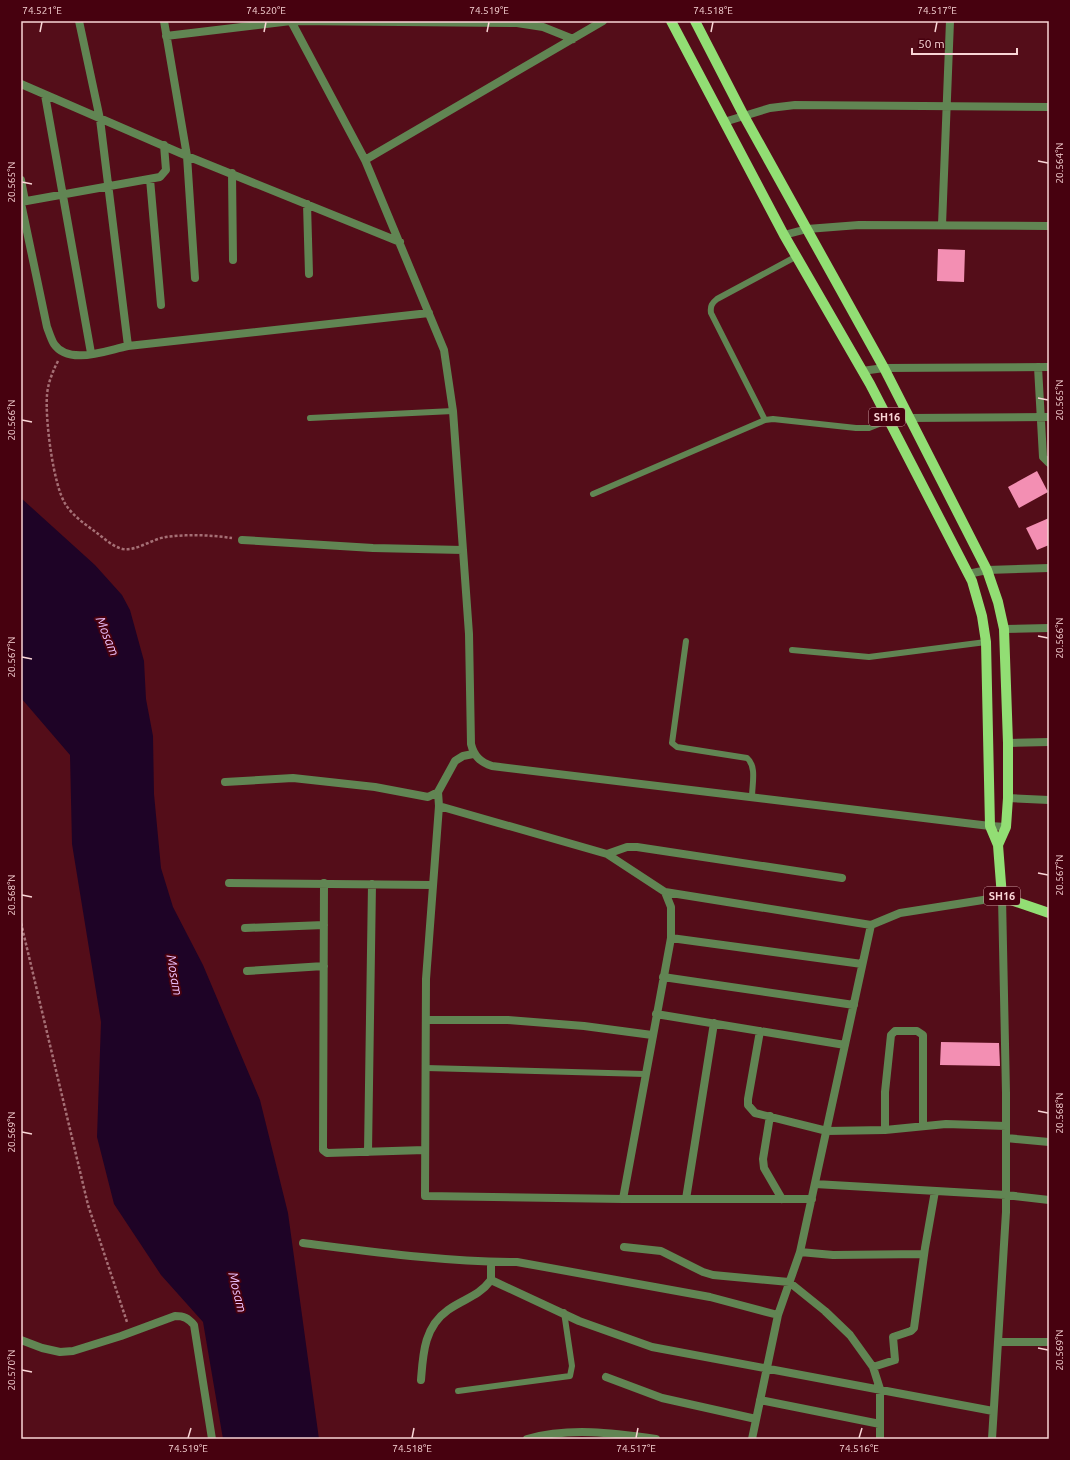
<svg xmlns="http://www.w3.org/2000/svg" width="1070" height="1460" viewBox="0 0 1070 1460" font-family="Ubuntu,sans-serif">
<style>
.water{fill:#1e0326}
.building{fill:#f38fb3}
.lines{fill:none;stroke-linecap:round;stroke-linejoin:round}
.path{stroke:#a56f75;stroke-width:2.5;stroke-dasharray:3 2;stroke-linecap:butt}
.service{stroke:#618553;stroke-width:6}
.minor{stroke:#618553;stroke-width:8}
.primary{stroke:#92de74;stroke-width:10}
.ticks{fill:none;stroke:#f9d5d6;stroke-width:1.5}
.labels{text-anchor:middle;dominant-baseline:central;stroke-width:4;stroke-linejoin:round;paint-order:stroke}
.shield{fill:#47010f;stroke:#c4959a;stroke-width:1}
.shield-label{font-size:11px;font-weight:bold;fill:#f9d5d6}
.water-label{font-size:13px;font-style:italic;fill:#edc0fc;stroke:#47010f}
.neatline{fill:none;stroke:#f9d5d6;stroke-width:1.5}
.ticks-label{font-size:10px;text-anchor:middle;fill:#f9d5d6}
</style>
<rect width="100%" height="100%" fill="#540d19"/>
<path class="water" d="M 21,498 L 95,565 L 122,595 L 130,610 L 144,661 L 146,699 L 153,736 L 154,794 L 161,868 L 173,907 L 203,965 L 260,1100 L 288,1213 L 319,1439 L 223,1439 L 203,1322 L 161,1275 L 114,1204 L 97,1137 L 101,1022 L 72,844 L 70,755 L 21,698 Z"/>
<path class="building" d="M 938,249 L 965,250 L 964,282 L 937,281 Z
M 1037,471 L 1048,492 L 1019,508 L 1008,487 Z
M 1049,518 L 1049,545 L 1037,550 L 1026,528 Z
M 941,1042 L 999,1043 L 1000,1066 L 940,1065 Z"/>
<g class="lines">
<path class="path" d="M 58,361 C 52,373 48,383 47,395 C 45,418 53,486 66,505 C 73,516 86,525 97,533 C 105,539 113,547 123,549 C 137,551 152,539 166,537 C 188,534 211,535 232,538
M 21,923 L 88,1205 L 127,1322"/>
<path class="service" d="M 310,418 L 453,411
M 765,420 L 711,313 C 710,306 712,303 717,299 L 797,256
M 593,494 L 765,420 L 773,419 L 856,428 L 869,428 L 889,420
M 686,641 L 672,743 L 677,747 L 747,758 C 757,766 752,785 752,797
M 792,650 L 869,657 L 986,642
M 426,1068 L 645,1074
M 458,1391 L 570,1376 L 572,1366 L 564,1312"/>
<path class="minor" d="M 79,21 L 100,119 L 128,346
M 164,21 L 187,156 L 195,278
M 291,21 L 365,160 L 444,350 L 453,411 L 463,550 L 469,634 L 471,744 C 474,756 480,762 492,766 L 990,826 L 1006,827
M 292,21 L 517,23 L 543,27 L 573,39
M 166,36 L 291,21
M 21,84 L 187,156 L 400,242
M 45,95 L 91,353
M 724,122 L 770,108 L 795,105 L 1049,107
M 365,160 L 603,21
M 232,173 L 233,260
M 150,179 L 161,305
M 21,180 L 25,201
M 21,202 L 160,177 L 166,170 L 164,145
M 21,203 L 47,327 C 49,332 51,339 54,344 C 69,366 107,350 128,346 L 429,313
M 307,204 L 309,274
M 942,225 L 950,21
M 784,235 L 807,229 L 859,225 L 1049,226
M 1038,367 L 1043,457 L 1049,463
M 862,371 L 884,368 L 1049,367
M 910,418 L 1049,417
M 242,540 L 373,548 L 463,550
M 968,574 L 987,570 L 1049,568
M 1004,629 L 1049,628
M 1008,743 L 1049,742
M 225,782 L 293,778 L 375,787 L 428,797 L 438,792 L 455,761 L 463,756 L 473,754
M 438,792 L 439,806 L 426,979 L 425,1196 L 623,1199 L 812,1199
M 1008,798 L 1049,800
M 439,806 L 607,854 L 665,892 L 671,907 L 671,938 L 623,1199
M 607,854 L 627,847 L 637,847 L 842,878
M 229,883 L 433,885
M 324,883 L 323,1150 L 327,1153 L 425,1150
M 665,892 L 871,925 L 900,913 L 1002,897 L 1006,1093 L 1006,1212 L 992,1439
M 245,928 L 324,925
M 671,938 L 862,964
M 247,971 L 324,966
M 663,977 L 854,1005
M 656,1014 L 845,1045
M 426,1020 L 508,1020 L 584,1026 L 652,1035
M 760,1031 L 748,1099 L 748,1105 L 755,1113 L 827,1131 L 885,1130 L 946,1124 L 1006,1126
M 770,1116 L 763,1159 L 764,1168 L 782,1199
M 885,1130 L 885,1092 L 891,1035 L 895,1031 L 917,1031 L 923,1035 L 923,1125
M 1006,1138 L 1049,1142
M 368,1152 L 372,884
M 815,1184 L 1006,1195 L 1049,1200
M 686,1199 L 714,1023
M 303,1243 C 374,1252 445,1262 517,1262 L 710,1297 L 778,1315
M 624,1247 L 661,1251 L 703,1272 L 713,1275 L 789,1282 L 825,1311 L 850,1335 L 873,1367 L 880,1389 L 880,1439
M 800,1252 L 833,1255 L 924,1254
M 491,1262 L 491,1280 L 579,1321 L 652,1347 L 993,1411
M 21,1340 L 42,1348 L 60,1352 L 73,1351 L 121,1336 L 175,1316 C 184,1316 188,1318 194,1325 L 212,1439
M 998,1342 L 1049,1342
M 873,1367 L 895,1360 L 893,1337 L 911,1331 L 914,1328 L 925,1248 L 935,1191
M 606,1377 L 662,1398 L 756,1419
M 421,1380 C 423,1354 424,1327 448,1310 C 465,1298 478,1297 491,1280
M 760,1400 L 880,1424
M 527,1439 C 570,1427 613,1433 656,1439
M 752,1439 L 778,1315 L 800,1252 L 871,925"/>
<path class="primary" d="M 671,21 L 784,235 L 870,384 L 972,581 L 982,616 L 986,642 L 990,826 L 998,845 L 1002,897 L 1049,913
M 695,21 L 744,116 L 884,368 L 987,570 L 998,602 L 1004,629 L 1008,743 L 1008,798 L 1006,827 L 998,845"/>
</g>
<path class="ticks" d="M 40,32 L 42,22M 264,32 L 266,22M 487,32 L 489,22M 711,32 L 713,22M 935,32 L 937,22M 1038,161 L 1048,163M 22,182 L 32,184M 1038,398 L 1048,400M 22,420 L 32,422M 1038,636 L 1048,638M 22,657 L 32,659M 1038,873 L 1048,875M 22,895 L 32,897M 1038,1111 L 1048,1113M 22,1132 L 32,1134M 1038,1348 L 1048,1350M 22,1370 L 32,1372M 188,1438 L 191,1428M 412,1438 L 414,1428M 636,1438 L 638,1428M 859,1438 L 862,1428"/>
<g class="labels">
<g class="shield">
<rect x="869" y="408" width="36" height="18" rx="3"/>
<rect x="984" y="887" width="36" height="18" rx="3"/>
</g>
<g class="shield-label">
<text x="887" y="417">SH16</text>
<text x="1002" y="896">SH16</text>
</g>
<g class="water-label">
<text transform="translate(108 636) rotate(68)">Mosam</text>
<text transform="translate(175 975) rotate(80)">Mosam</text>
<text transform="translate(238 1292) rotate(76)">Mosam</text>
</g>
</g>
<rect width="1070" height="1460" fill="none" stroke="#47010f" stroke-width="44"/>
<path d="M912 48v6h105v-6" fill="none" stroke="#f9d5d6" stroke-width="2"/>
<text x="918" y="48" font-size="12" fill="#f9d5d6" stroke="#47010f" stroke-width="3" paint-order="stroke">50 m</text>
<rect x="22" y="22" width="1026" height="1416" class="neatline"/>
<g class="ticks-label">
<text x="42" y="14">74.521°E</text>
<text x="266" y="14">74.520°E</text>
<text x="489" y="14">74.519°E</text>
<text x="713" y="14">74.518°E</text>
<text x="937" y="14">74.517°E</text>
<text transform="translate(1059 163) rotate(-90)" y="4">20.564°N</text>
<text transform="translate(11 182) rotate(-90)" y="4">20.565°N</text>
<text transform="translate(1059 400) rotate(-90)" y="4">20.565°N</text>
<text transform="translate(11 420) rotate(-90)" y="4">20.566°N</text>
<text transform="translate(1059 638) rotate(-90)" y="4">20.566°N</text>
<text transform="translate(11 657) rotate(-90)" y="4">20.567°N</text>
<text transform="translate(1059 875) rotate(-90)" y="4">20.567°N</text>
<text transform="translate(11 895) rotate(-90)" y="4">20.568°N</text>
<text transform="translate(1059 1113) rotate(-90)" y="4">20.568°N</text>
<text transform="translate(11 1132) rotate(-90)" y="4">20.569°N</text>
<text transform="translate(1059 1350) rotate(-90)" y="4">20.569°N</text>
<text transform="translate(11 1370) rotate(-90)" y="4">20.570°N</text>
<text x="188" y="1452">74.519°E</text>
<text x="412" y="1452">74.518°E</text>
<text x="636" y="1452">74.517°E</text>
<text x="859" y="1452">74.516°E</text>
</g>
</svg>
